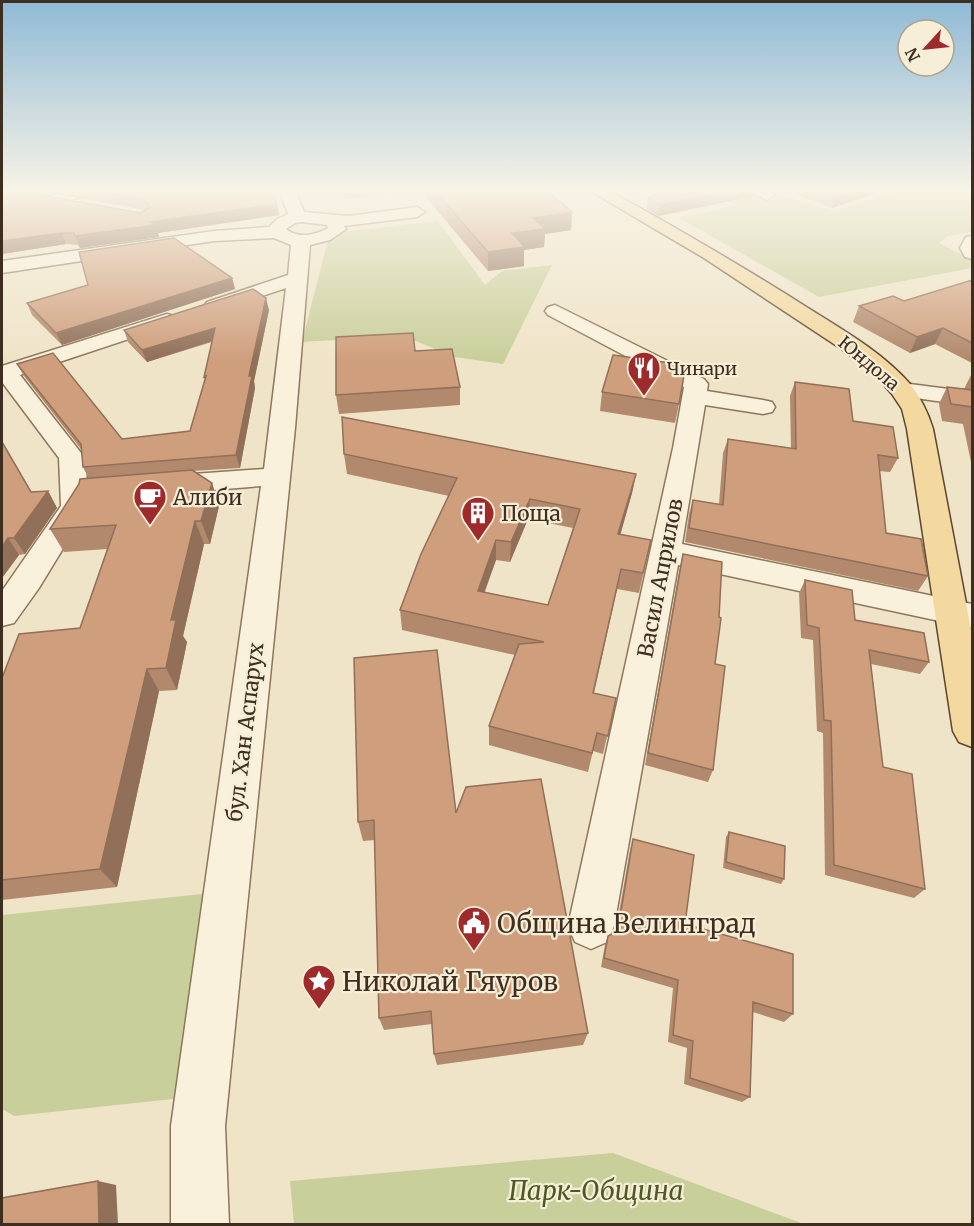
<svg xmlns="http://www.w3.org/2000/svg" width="974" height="1226" viewBox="0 0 974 1226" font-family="Merriweather,serif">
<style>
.green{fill:#c9cf9b}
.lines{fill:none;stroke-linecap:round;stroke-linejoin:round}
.minor-casing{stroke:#8d765c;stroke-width:3}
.major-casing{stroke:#5b4430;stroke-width:3}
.minor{fill:#faf1dc;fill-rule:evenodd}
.major{fill:#f3d9a0;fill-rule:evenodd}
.wall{fill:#b2896c;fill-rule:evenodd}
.shaded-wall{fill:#916f58}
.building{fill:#cf9f7d;stroke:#916f58;stroke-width:1.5;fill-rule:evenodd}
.labels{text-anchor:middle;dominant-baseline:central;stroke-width:4.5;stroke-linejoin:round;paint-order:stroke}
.far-street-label{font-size:18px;fill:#3d2e20;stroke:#f7eed8}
.far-poi-label{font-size:18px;fill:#3d2e20;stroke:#f7eed8;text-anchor:start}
.poi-label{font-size:21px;fill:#3d2e20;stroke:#f7eed8;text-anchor:start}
.street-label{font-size:21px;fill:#3d2e20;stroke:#f7eed8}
.near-poi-label{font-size:26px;fill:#3d2e20;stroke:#f7eed8;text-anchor:start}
.near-park-label{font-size:26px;font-style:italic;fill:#4d5a26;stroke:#f7eed8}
</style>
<rect width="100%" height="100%" fill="#f0e4c8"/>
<path class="green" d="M 699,189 L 759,189 L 834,211 L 901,189 L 972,189 L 972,232 L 948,236 L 939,243 L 972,260 L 972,268 L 819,297 L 679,218 L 737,205 Z
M 438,221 L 485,285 L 502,271 L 552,265 L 503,364 L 455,357 L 403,336 L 302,342 L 328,240 L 342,232 Z
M 211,893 L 182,1098 L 14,1116 L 2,1109 L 2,915 Z
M 613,1153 L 804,1224 L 294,1224 L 290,1181 Z"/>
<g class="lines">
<g class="minor-casing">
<path id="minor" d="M 76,189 L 101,189 L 99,192 L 2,219 L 2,209 Z
M 279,189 L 295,189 L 304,212 L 348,216 L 417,207 L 425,212 L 417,217 L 344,226 L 346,229 L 330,240 L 310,245 L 295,428 L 225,1126 L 229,1224 L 171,1224 L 171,1126 L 261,486 L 165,494 L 155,491 L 151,485 L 155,479 L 165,476 L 264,469 L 286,288 L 214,312 L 207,310 L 204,306 L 207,302 L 288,275 L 291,245 L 274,238 L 214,241 L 2,273 L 2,261 L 214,231 L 269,227 L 277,219 L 288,214 ZM 302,222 L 327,225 L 328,228 C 315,235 298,239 286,229 L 295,223 Z
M 745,189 L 766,189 L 775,195 L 767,200 Z
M 972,236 L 972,259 L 965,257 L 960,248 L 966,237 Z
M 555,305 L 704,379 L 708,384 L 707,391 L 763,400 L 772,402 L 775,407 L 772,412 L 763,414 L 705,405 L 682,544 L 972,604 L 972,628 L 678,565 L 614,926 L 607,942 L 591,949 L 575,942 L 568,926 L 673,448 L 684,387 L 548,315 L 545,311 L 548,307 Z
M 167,314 L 174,316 L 178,320 L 174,324 L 20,375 L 85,458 L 89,506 L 39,588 L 14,623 L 2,626 L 2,591 L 61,506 L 59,458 L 2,382 L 2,366 Z
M 902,383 L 972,392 L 972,406 L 894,395 L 890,390 L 894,385 Z"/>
</g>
<g class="major-casing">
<path id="major" d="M 587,189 L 606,189 C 675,227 742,266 808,308 C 843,330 882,352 910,384 C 921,398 928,413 933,429 L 972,635 L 972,747 L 959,742 L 953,731 L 907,429 L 902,409 L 892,394 L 872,372 L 843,350 L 704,258 Z"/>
</g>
<use href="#minor" class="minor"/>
<use href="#major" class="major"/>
</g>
<path class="wall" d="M 2,189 L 140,213 L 145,210 L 32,189 L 269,189 L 277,204 L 279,215 L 158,233 L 159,237 L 80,248 L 78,245 L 66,244 L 2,254 Z
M 338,189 L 545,189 L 572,212 L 571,230 L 545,234 L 544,247 L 524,250 L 524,266 L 488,271 L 420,190 L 344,199 Z
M 654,189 L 756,189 L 754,196 L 658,216 L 647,209 L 648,198 L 663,191 Z
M 770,189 L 889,189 L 832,208 L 788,191 L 778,193 Z
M 232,278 L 235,289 L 62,345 L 32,315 L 27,303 Z
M 972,280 L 972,363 L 935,344 L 910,353 L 853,322 L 859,306 L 904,301 Z
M 269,310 L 254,381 L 255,388 L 240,468 L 193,471 L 212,483 L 219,506 L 210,544 L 204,544 L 183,636 L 187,642 L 177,690 L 159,691 L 117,887 L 2,900 L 2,678 L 80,628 L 107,549 L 64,552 L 50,529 L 89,479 L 83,467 L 81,449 L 24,376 L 17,364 L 122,439 L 190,431 L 205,380 L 204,377 L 212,342 L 147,362 L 128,342 L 124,330 Z
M 972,373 L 972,467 L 963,424 L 942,421 L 939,404 L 947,387 L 970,390 L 964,389 Z
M 795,382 L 853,421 L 898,458 L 890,472 L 879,471 L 886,533 L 928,576 L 918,591 L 685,542 L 689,514 L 693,500 L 719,504 L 723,453 L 728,439 L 791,448 L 790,396 Z
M 460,387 L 460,405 L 339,414 L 336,395 Z
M 602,392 L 679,404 L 675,423 L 600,411 Z
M 2,442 L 31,492 L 48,491 L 57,508 L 25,554 L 19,555 L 2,578 Z
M 344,454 L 636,474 L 632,493 L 620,534 L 651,540 L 639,593 L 617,589 L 594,693 L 616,698 L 603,754 L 593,751 L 588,772 L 489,745 L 489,726 L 515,655 L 402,630 L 400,610 L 449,496 L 347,474 ZM 528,519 L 573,528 L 548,605 L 484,592 L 496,560 L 510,562 Z
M 683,554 L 715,664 L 713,770 L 708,782 L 645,765 L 680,567 Z
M 805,580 L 855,620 L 929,662 L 920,674 L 871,664 L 883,767 L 925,889 L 914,898 L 825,875 L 823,733 L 817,731 L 813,640 L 801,638 L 799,593 Z
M 354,658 L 456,813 L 588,1033 L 583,1045 L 437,1065 L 434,1054 L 432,1024 L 384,1030 L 379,1018 L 375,840 L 363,841 L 358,822 Z
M 729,832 L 784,879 L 781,884 L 723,868 L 726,837 Z
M 633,839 L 685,924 L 793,1014 L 784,1022 L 753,1012 L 750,1097 L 742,1102 L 684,1084 L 687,1048 L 668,1042 L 673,988 L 601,967 L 605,945 L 608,936 L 612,934 L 617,924 L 630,850 Z"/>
<path class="shaded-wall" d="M 343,189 L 420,189 L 420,190 L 344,199 Z
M 738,189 L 756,189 L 754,196 L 658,216 L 660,205 Z
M 779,189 L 788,189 L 788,191 L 778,193 Z
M 860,189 L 889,189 L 832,208 L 836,197 Z
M 277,204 L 279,215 L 158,233 L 159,237 L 80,248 L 75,236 L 151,222 Z
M 572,212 L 571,230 L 545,234 L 544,247 L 524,250 L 524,266 L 488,271 L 488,252 L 533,218 Z
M 62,233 L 66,244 L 2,254 L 2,241 Z
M 232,278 L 235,289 L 62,345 L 56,333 Z
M 266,298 L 269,310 L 254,381 L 255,388 L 240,468 L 236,455 L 249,376 Z
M 215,328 L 218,339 L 147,362 L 142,350 Z
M 943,328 L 935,344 L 910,353 L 917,337 Z
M 636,474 L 632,493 L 615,554 L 618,534 Z
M 212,483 L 219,506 L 210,544 L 201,521 Z
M 48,491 L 57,508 L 25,554 L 14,538 Z
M 530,499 L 528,519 L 510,562 L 511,542 Z
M 195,521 L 204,544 L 183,636 L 187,642 L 177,690 L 166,668 L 171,620 Z
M 8,538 L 19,555 L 2,578 L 2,547 Z
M 496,540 L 496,560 L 478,611 L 478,591 Z
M 621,569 L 617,589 L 589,712 L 593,693 Z
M 147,669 L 159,691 L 117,887 L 100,869 Z
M 98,1181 L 116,1185 L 118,1224 L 99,1224 Z"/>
<path class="building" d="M 2,189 L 9,189 L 140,213 L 151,207 L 142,199 L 85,189 L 269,189 L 277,204 L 151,222 L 155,225 L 75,236 L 74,233 L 62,233 L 2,241 Z
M 433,189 L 545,189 L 572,212 L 533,218 L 545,229 L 512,233 L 525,247 L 488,252 Z
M 667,189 L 738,189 L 660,205 L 648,198 Z
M 814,189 L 860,189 L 836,197 Z
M 174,238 L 232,278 L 56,333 L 27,303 L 88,285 L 79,252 Z
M 972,280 L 972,343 L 943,328 L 917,337 L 859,306 L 893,296 L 904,301 Z
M 253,289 L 266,298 L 249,376 L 252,376 L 236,455 L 83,467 L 81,444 L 17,364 L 53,353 L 122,439 L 190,431 L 206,376 L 204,377 L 215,328 L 142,350 L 124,330 Z
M 413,333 L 415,351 L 452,349 L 460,387 L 336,395 L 336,337 Z
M 613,355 L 671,363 L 685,370 L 679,404 L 602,392 Z
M 795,382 L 849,389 L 853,421 L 893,427 L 898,458 L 878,455 L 886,533 L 921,539 L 928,576 L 689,528 L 693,500 L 723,505 L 728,439 L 796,449 Z
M 947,387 L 972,390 L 972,410 L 972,407 L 951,404 Z
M 342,417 L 636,474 L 618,534 L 651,540 L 643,573 L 621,569 L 593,693 L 616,698 L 608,736 L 597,733 L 592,753 L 489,726 L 519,644 L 544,642 L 400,610 L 421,554 L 457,478 L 344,454 ZM 530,499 L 580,509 L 548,605 L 478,591 L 496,540 L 511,542 Z
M 2,442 L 31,492 L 48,491 L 14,538 L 8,538 L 2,547 Z
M 192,470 L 212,483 L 201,521 L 195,521 L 171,620 L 176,620 L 166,668 L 147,669 L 100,869 L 2,880 L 2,678 L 19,634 L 80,628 L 116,525 L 50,529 L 79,484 L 80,479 Z
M 683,554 L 722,562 L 719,617 L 721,618 L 715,664 L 725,666 L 713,770 L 648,753 Z
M 805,580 L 852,590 L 855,620 L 924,633 L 929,662 L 869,650 L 883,767 L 912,774 L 925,889 L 834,865 L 831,721 L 824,720 L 819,628 L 807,625 Z
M 437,650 L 456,813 L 466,787 L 541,779 L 588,1033 L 434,1054 L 431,1011 L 379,1018 L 374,820 L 358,822 L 354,658 Z
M 729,832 L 785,846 L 784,879 L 726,862 Z
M 633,839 L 694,855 L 685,924 L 793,954 L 793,1014 L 753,1002 L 750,1097 L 690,1078 L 693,1041 L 673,1035 L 678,980 L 604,958 L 608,936 L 612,934 L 620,917 Z
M 98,1181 L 99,1224 L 2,1224 L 2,1198 Z"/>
<linearGradient id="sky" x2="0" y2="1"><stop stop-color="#8fbad6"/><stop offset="0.53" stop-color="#f8f3e6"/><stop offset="1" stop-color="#f8f3e6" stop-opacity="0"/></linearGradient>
<rect width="974" height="360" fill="url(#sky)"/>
<defs>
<g id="restaurant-pin" transform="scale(1.725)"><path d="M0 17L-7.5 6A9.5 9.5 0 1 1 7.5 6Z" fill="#9e2a2b" stroke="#f7eed8"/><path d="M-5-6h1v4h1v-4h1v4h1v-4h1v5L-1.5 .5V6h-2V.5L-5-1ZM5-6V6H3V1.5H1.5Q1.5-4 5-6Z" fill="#fff"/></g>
<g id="cafe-pin" transform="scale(1.725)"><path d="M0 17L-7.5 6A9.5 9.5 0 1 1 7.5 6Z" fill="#9e2a2b" stroke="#f7eed8"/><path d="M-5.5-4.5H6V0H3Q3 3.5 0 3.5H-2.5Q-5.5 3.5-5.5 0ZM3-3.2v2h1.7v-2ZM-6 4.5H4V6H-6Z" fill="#fff"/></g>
<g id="building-pin" transform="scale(1.725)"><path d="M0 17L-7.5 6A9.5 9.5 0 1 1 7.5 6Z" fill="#9e2a2b" stroke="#f7eed8"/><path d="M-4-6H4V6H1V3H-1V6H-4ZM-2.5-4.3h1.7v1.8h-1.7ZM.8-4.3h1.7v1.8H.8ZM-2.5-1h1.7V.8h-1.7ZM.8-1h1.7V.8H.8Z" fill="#fff"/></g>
<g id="civic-pin" transform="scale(1.725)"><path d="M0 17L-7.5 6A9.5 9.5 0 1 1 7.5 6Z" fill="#9e2a2b" stroke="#f7eed8"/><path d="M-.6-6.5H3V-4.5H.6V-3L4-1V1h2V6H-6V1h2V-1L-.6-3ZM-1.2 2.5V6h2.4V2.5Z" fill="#fff"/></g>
<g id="sight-pin" transform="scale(1.725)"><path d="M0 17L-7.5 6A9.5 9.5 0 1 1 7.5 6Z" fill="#9e2a2b" stroke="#f7eed8"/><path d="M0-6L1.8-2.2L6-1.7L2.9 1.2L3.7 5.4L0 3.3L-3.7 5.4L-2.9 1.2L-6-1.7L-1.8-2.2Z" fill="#fff"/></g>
</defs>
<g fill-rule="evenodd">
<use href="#restaurant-pin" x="644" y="368"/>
<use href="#cafe-pin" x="150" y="497"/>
<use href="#building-pin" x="478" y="513"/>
<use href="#civic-pin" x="474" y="923"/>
<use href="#sight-pin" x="319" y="981"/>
</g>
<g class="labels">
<g class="far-street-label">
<text transform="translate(869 363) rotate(40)">Юндола</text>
</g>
<g class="far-poi-label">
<text x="667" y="368">Чинари</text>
</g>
<g class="poi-label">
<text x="173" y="497">Алиби</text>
<text x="501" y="513">Поща</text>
</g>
<g class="street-label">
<text transform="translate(660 578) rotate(-79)">Васил Априлов</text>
<text transform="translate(245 732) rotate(-83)">бул. Хан Аспарух</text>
</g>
<g class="near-poi-label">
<text x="497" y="923">Община Велинград</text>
<text x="342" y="981">Николай Гяуров</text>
</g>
<g class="near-park-label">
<text x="596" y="1190">Парк-Община</text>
</g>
</g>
<rect width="974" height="1226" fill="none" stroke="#3d2e20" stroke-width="6"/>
<g transform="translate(926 48) rotate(243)"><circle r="28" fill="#f7eed8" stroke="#ada18e" stroke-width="1.5"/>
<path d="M0-4.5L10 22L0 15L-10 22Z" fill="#9e2a2b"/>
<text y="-9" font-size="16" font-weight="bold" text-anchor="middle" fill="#3d2e20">N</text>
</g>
</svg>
